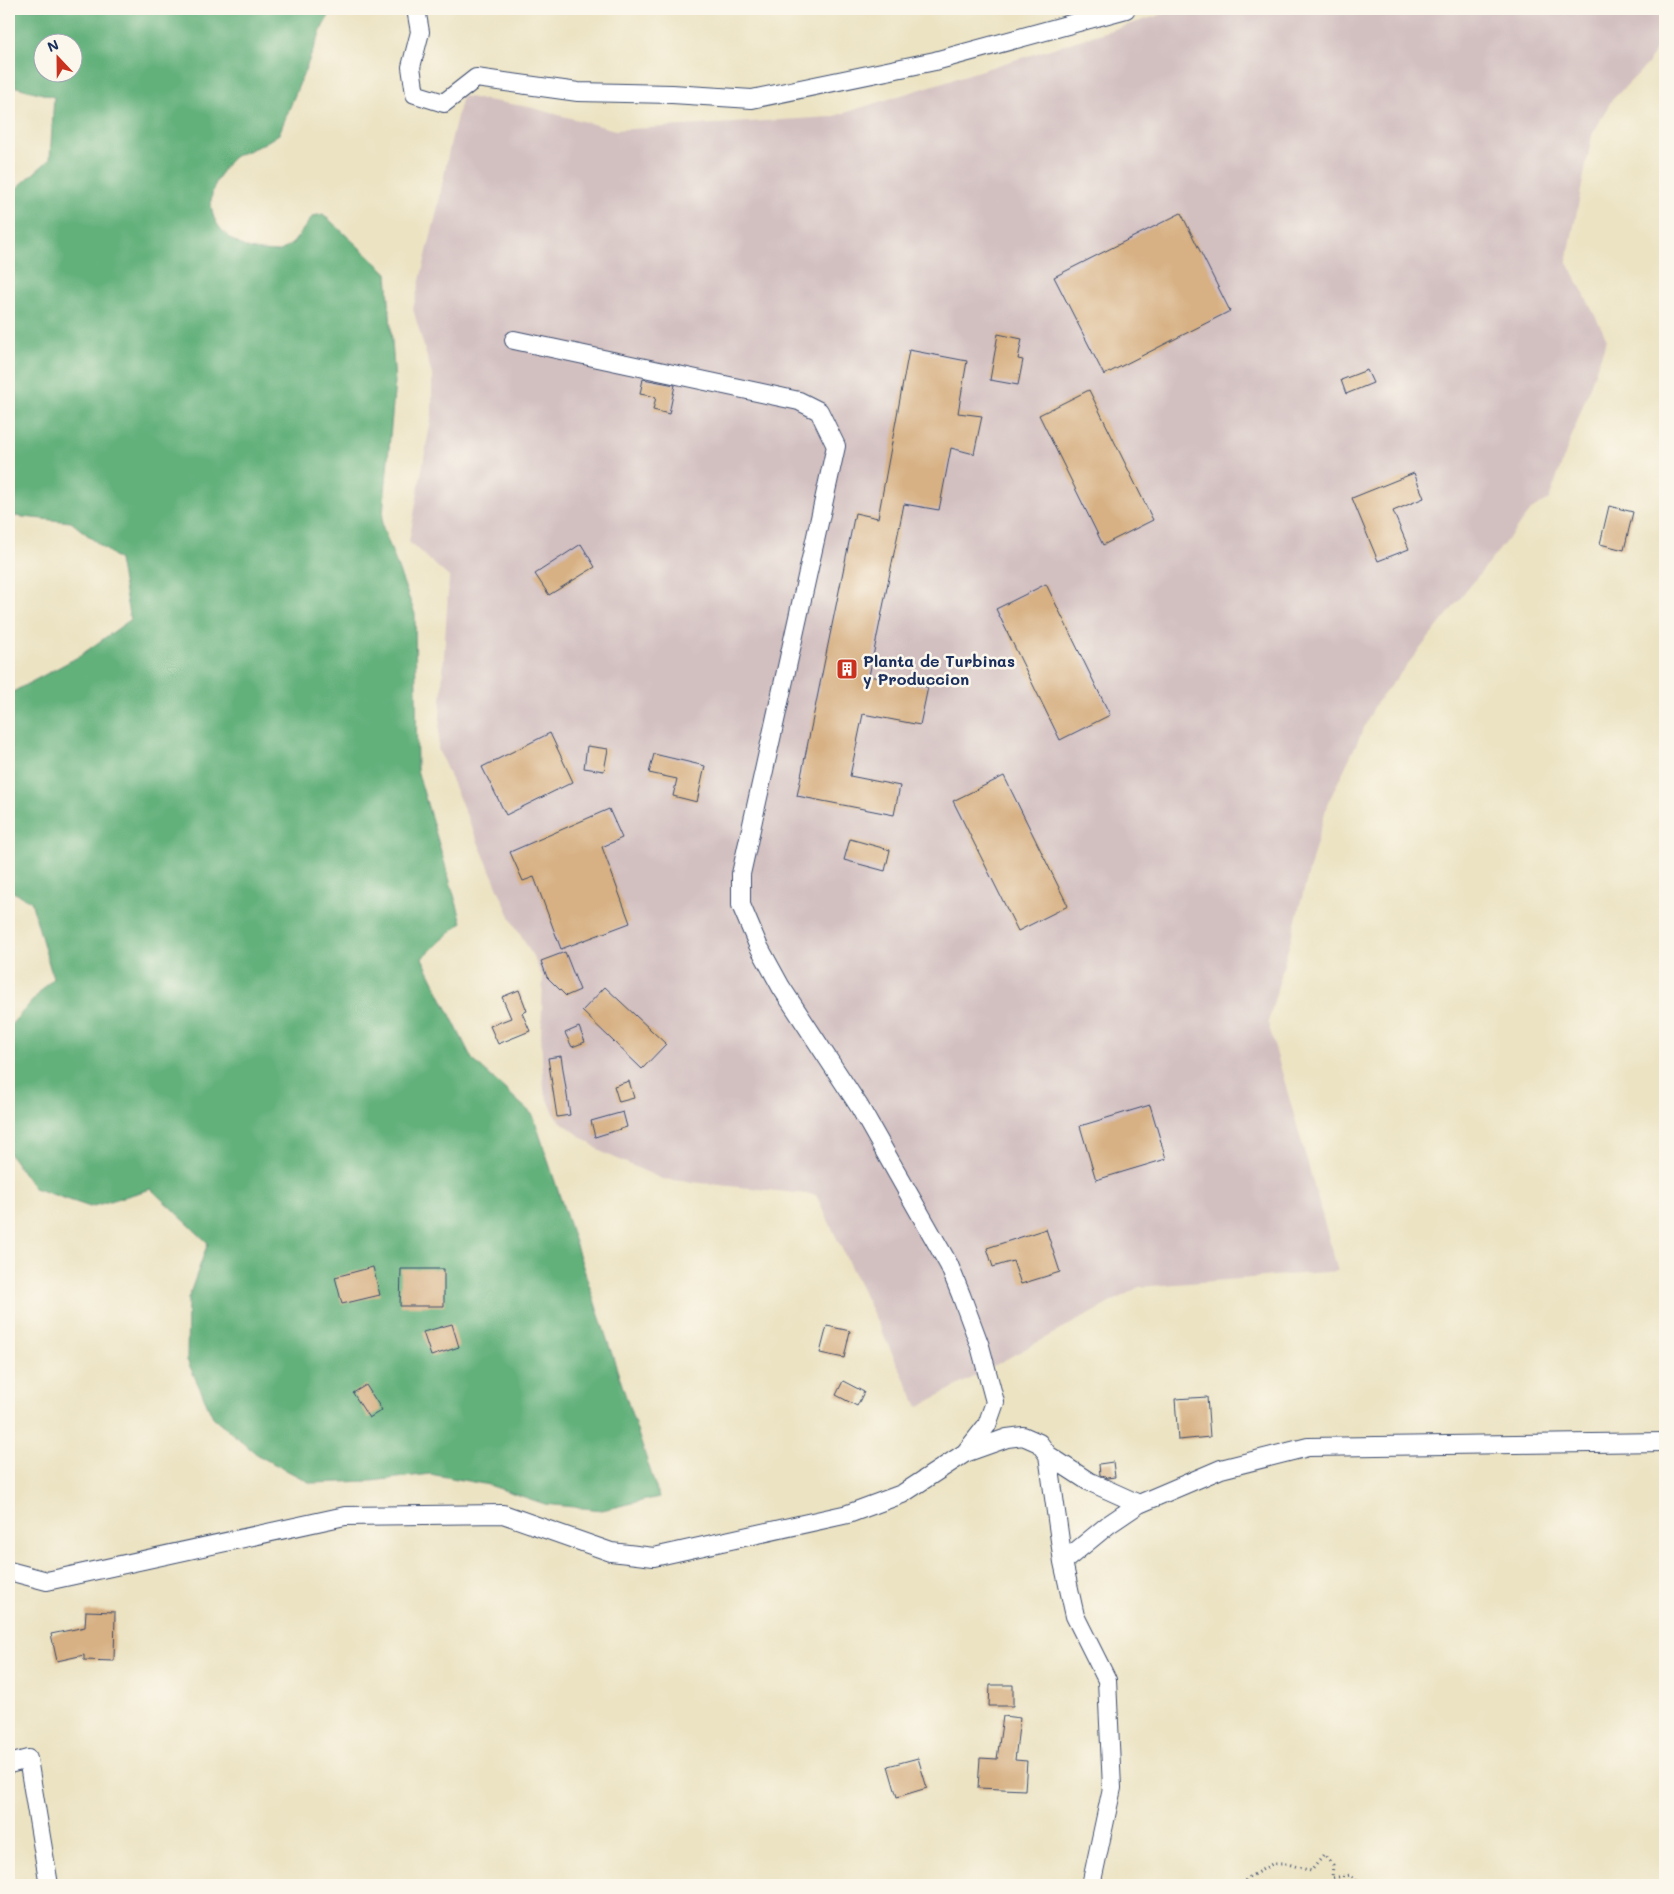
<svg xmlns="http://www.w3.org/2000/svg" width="1674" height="1894" viewBox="0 0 1674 1894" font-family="Mali,sans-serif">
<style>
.industrial{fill:#d2bfc0}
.forest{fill:#62b07a;stroke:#3e706c;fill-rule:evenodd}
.building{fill:#d7b083}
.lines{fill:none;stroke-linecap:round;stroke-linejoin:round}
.minor-casing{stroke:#3a4a6d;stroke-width:20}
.path{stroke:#3a4a6d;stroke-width:3;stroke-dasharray:1 4;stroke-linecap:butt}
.minor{stroke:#fff;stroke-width:18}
.labels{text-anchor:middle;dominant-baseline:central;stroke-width:5;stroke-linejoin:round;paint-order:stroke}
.poi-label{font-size:16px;font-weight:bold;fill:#1b2f5e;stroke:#fbf7ec;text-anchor:start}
</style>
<rect width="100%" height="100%" fill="#fbf7ec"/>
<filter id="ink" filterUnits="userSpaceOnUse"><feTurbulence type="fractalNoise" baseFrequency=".02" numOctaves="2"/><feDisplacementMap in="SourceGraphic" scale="10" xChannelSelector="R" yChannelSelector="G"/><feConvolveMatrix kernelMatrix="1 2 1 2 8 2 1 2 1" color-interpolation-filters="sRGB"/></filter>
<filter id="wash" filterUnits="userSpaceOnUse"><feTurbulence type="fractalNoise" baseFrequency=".0096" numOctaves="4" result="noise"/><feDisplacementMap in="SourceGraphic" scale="20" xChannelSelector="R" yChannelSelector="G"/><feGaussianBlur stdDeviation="1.12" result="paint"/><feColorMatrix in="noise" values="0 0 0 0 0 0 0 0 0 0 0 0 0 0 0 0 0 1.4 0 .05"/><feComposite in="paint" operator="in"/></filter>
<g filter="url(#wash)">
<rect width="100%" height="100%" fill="#ece3c3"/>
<path class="industrial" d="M 1179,9 L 1665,9 L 1665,29 L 1648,64 L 1611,101 L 1592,135 L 1567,261 L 1607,339 L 1549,499 L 1531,510 L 1375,705 L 1327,805 L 1268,1023 L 1338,1271 L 1139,1287 L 918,1407 L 816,1195 L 662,1179 L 602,1152 L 556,1118 L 544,1090 L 541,1038 L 543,978 L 534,958 L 512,921 L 438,749 L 449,577 L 409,542 L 432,414 L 432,375 L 413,309 L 437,211 L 450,145 L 462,96 L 529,107 L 615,130 L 831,117 Z"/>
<path class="forest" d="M 9,9 L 333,9 L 323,26 L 279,134 C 270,140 262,145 252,149 C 247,152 239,153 234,157 C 229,161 223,169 220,175 C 201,205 214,233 245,247 C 255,252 268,251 279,252 L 293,243 L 313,216 L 323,214 L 387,273 L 395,382 L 382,525 L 415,614 L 417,770 L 462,922 L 422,958 L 472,1059 L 533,1115 L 659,1497 L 602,1510 L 545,1504 L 489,1485 L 430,1474 L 372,1481 L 311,1483 L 259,1456 L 213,1417 L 187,1360 L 188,1299 L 208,1243 L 151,1189 L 90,1207 L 34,1188 L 9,1153 L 9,1027 L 53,978 L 31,901 L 9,890 L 9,694 L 78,657 L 130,620 L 119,560 L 71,522 L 14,516 L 9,513 L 9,195 L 50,159 L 54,97 L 9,85 ZM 42,42 L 72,42 L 72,72 L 42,72 Z"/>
<g id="blocks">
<path class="building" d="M 1181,213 L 1230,311 L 1104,375 L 1054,277 Z
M 998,334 L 1022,339 L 1018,359 L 1023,360 L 1018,385 L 990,380 Z
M 909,350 L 967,361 L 958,413 L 982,416 L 974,454 L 951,448 L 939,510 L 904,504 L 869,676 L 928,687 L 920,725 L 863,714 L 850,776 L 900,786 L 894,815 L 797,796 L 855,513 L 878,518 Z
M 1367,370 L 1373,383 L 1346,394 L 1341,380 Z
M 643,379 L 675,385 L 669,414 L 653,410 L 656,397 L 640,394 Z
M 1089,390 L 1153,520 L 1103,545 L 1039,415 Z
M 1414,473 L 1424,498 L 1393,511 L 1409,549 L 1378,561 L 1352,498 Z
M 1609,506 L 1633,512 L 1624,550 L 1600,544 Z
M 581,544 L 595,567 L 549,595 L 535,574 Z
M 1046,584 L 1110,715 L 1060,740 L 996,609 Z
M 550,733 L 573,782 L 506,815 L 482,767 Z
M 587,746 L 608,749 L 604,771 L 584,768 Z
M 654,754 L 705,766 L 697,802 L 673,796 L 677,779 L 649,773 Z
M 1004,776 L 1068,906 L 1018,931 L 953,801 Z
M 609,809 L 622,838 L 602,847 L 630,923 L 561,949 L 534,877 L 523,881 L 510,852 Z
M 850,839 L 890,850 L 885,871 L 844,860 Z
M 565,952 L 580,990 L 566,996 L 547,977 L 541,961 Z
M 605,987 L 666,1044 L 642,1069 L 582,1011 Z
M 519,990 L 527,1011 L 522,1013 L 530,1031 L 498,1044 L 490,1026 L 511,1018 L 502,997 Z
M 579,1027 L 585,1042 L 572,1047 L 565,1033 Z
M 561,1056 L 570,1115 L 557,1117 L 548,1058 Z
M 629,1081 L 634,1098 L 619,1102 L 614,1086 Z
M 1150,1105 L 1166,1159 L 1096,1180 L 1080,1126 Z
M 623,1112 L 627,1127 L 595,1137 L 591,1121 Z
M 1046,1229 L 1060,1272 L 1021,1284 L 1013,1261 L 993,1267 L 987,1248 Z
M 373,1267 L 380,1295 L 342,1304 L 335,1277 Z
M 401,1269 L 444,1269 L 444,1306 L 400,1306 Z
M 452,1324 L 459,1347 L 431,1356 L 423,1332 Z
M 827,1326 L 850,1331 L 844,1358 L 820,1353 Z
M 843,1381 L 864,1392 L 857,1406 L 836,1395 Z
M 366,1385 L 382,1410 L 369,1418 L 353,1393 Z
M 1207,1397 L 1210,1437 L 1178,1440 L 1175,1399 Z
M 1113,1462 L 1115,1477 L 1107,1478 L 1100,1475 L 1099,1464 Z
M 86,1611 L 115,1612 L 114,1661 L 84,1660 L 84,1655 L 57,1661 L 51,1634 L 85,1627 Z
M 990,1685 L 1013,1685 L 1013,1706 L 989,1706 Z
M 1003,1716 L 1020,1718 L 1015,1760 L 1027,1761 L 1025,1790 L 978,1788 L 980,1758 L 997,1759 Z
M 918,1758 L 927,1788 L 897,1797 L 888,1766 Z"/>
</g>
</g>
<g filter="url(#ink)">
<use href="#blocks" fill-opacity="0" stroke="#3a4a6d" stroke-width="1"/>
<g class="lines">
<g class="minor-casing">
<path id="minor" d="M 416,9 L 420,32 L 411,67 L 415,94 L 444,103 L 476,78 L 578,92 L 672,94 L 752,99 L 935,61 L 1126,9
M 514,340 L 799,401 L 819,411 L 836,446 L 741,874 L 741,905 L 758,945 L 781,987 L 859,1106 L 949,1265 L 961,1295 L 980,1346 L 995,1402 L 987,1425 L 965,1453
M 1048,1455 L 1063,1562 L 1075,1616 L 1107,1680 L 1112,1788 L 1091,1885
M 1063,1562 L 1108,1525 L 1139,1504
M 9,1571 L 47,1581 L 345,1516 L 503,1514 L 611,1552 L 654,1557 L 848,1514 L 902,1494 L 965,1453 L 1007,1438 L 1023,1436 L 1039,1443 L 1048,1455 L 1088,1481 L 1139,1504 L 1221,1469 L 1308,1447 L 1665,1442
M 9,1764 L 28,1759 L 49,1885"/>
</g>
<path class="path" d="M 1243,1885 L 1246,1879 L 1272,1864 L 1288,1864 L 1311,1871 L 1324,1855 L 1333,1865 L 1332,1878 L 1351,1875 L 1360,1885"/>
<use href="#minor" class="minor"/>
</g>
</g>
<defs>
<g id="building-square" transform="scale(1.125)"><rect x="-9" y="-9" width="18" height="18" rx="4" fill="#c8321e" stroke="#fbf7ec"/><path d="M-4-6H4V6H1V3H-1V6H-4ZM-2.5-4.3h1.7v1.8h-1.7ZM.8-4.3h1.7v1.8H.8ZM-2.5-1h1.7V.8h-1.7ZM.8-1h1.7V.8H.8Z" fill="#fff"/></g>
</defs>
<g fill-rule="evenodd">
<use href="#building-square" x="847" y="669"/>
</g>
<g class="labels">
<g class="poi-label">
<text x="863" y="660">Planta de Turbinas<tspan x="863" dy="18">y Produccion</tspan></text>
</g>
</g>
<rect width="1674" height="1894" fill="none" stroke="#fbf7ec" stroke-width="30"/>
<g transform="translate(58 58) rotate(338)"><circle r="24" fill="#fbf7ec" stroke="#a1a7b3"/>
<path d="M0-4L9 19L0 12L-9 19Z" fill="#c8321e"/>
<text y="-8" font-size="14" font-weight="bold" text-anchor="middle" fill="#1b2f5e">N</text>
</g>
</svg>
